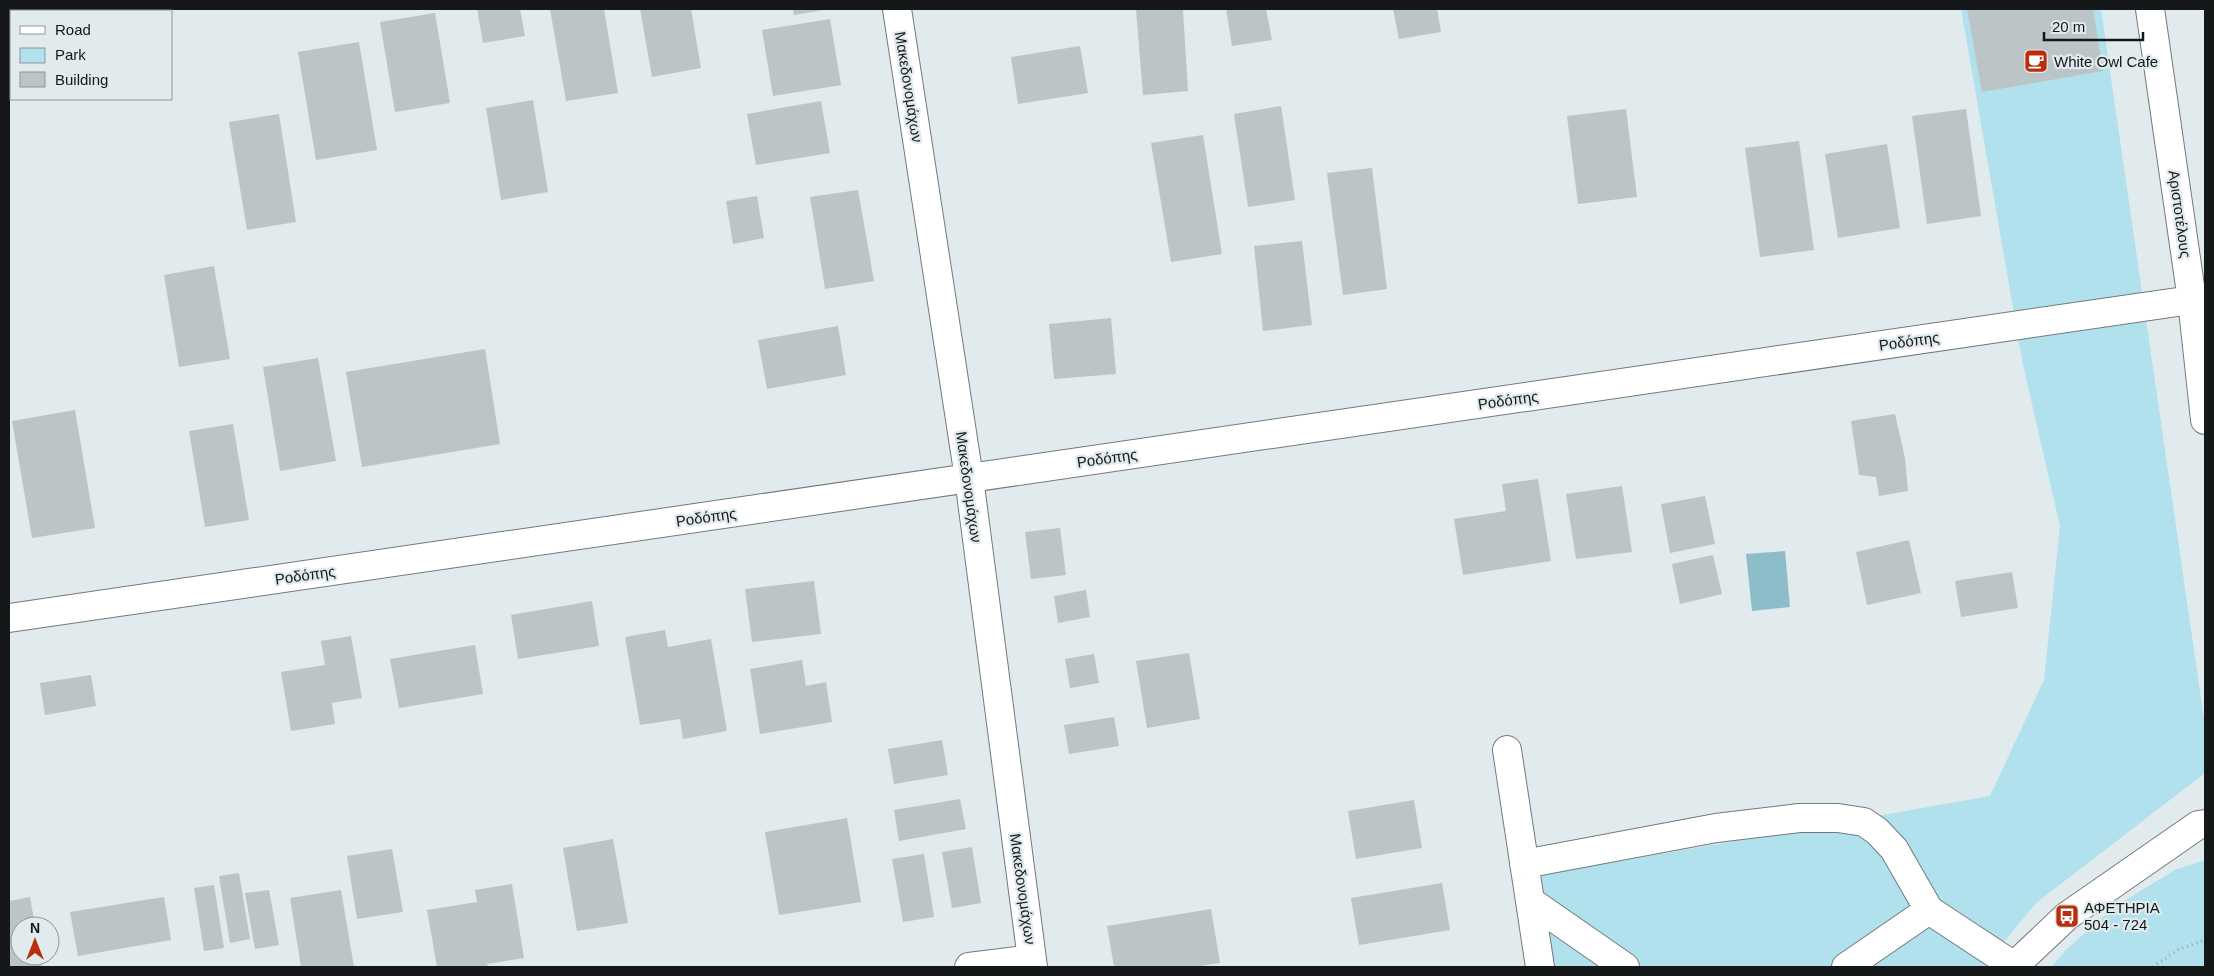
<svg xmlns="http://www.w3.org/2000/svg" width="2214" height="976" viewBox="0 0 2214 976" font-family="Arial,sans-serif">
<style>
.green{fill:#b1e1ed}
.water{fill:#8dbdc9}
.building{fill:#bbc4c6}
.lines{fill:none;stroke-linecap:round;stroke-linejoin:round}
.minor-casing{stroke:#727a7c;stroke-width:30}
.path{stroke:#9ba2a4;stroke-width:3;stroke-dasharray:1 4;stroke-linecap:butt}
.minor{stroke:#fff;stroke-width:28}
.labels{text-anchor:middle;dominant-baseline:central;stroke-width:4.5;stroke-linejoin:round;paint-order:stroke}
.poi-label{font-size:15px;fill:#151819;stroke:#e1eaec;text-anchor:start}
.street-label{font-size:15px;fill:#151819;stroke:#e1eaec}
</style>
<rect width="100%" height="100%" fill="#e1eaec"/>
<path class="green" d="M 1961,9 L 2101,9 L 2205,726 L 2205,773 L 2036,903 L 1983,967 L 1550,967 L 1537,876 L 1990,796 L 2044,680 L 2060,526 L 2023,365 Z
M 2205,860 L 2205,967 L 2051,967 L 2066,950 L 2114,907 L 2175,870 Z"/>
<path class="water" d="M 1785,551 L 1790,607 L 1752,611 L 1746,554 Z"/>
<path class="building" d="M 477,9 L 520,9 L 525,36 L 483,43 Z
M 550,9 L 604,9 L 618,93 L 566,101 Z
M 640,9 L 691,9 L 701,68 L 652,77 Z
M 793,9 L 824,9 L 824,10 L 794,15 Z
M 1136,9 L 1183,9 L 1188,91 L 1143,95 Z
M 1226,9 L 1266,9 L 1272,40 L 1232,46 Z
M 1393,9 L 1437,9 L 1441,32 L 1399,39 Z
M 1967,9 L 2093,9 L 2103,71 L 1982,92 Z
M 435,13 L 450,103 L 395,112 L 380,22 Z
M 830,19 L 841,85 L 773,96 L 762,30 Z
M 359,42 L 377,150 L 316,160 L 298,52 Z
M 1080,46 L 1088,93 L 1018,104 L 1011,57 Z
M 533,100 L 548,192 L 501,200 L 486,108 Z
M 821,101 L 830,153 L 756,165 L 747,114 Z
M 1281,106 L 1295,200 L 1248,207 L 1234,114 Z
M 1626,109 L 1637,197 L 1578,204 L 1567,116 Z
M 1966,109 L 1981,216 L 1927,224 L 1912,116 Z
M 279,114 L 296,222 L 247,230 L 229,122 Z
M 1203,135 L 1222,254 L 1171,262 L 1151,143 Z
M 1799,141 L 1814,250 L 1760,257 L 1745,148 Z
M 1887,144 L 1900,228 L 1838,238 L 1825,154 Z
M 1372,168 L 1387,289 L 1343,295 L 1327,173 Z
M 858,190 L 874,281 L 825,289 L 810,197 Z
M 757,196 L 764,238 L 733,244 L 726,201 Z
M 1302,241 L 1312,325 L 1263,331 L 1254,246 Z
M 214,266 L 230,359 L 179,367 L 164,275 Z
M 1111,318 L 1116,374 L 1054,379 L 1049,324 Z
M 838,326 L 846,375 L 767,389 L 758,340 Z
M 485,349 L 500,444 L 362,467 L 346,372 Z
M 318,358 L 336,461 L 280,471 L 263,367 Z
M 75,410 L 95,528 L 32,538 L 12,421 Z
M 1895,414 L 1905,458 L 1908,491 L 1879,496 L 1876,477 L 1859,475 L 1851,421 Z
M 233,424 L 249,520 L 205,527 L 189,431 Z
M 1538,479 L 1551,561 L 1463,575 L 1454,519 L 1506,511 L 1502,484 Z
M 1622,486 L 1632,552 L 1576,559 L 1566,494 Z
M 1705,496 L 1715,544 L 1670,553 L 1661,504 Z
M 1060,528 L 1066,575 L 1031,579 L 1025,532 Z
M 1909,540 L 1921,593 L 1867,605 L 1856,552 Z
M 1713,555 L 1722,594 L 1680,604 L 1672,564 Z
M 2012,572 L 2018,608 L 1961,617 L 1955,581 Z
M 814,581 L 821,634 L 752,642 L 745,589 Z
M 1086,590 L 1090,617 L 1058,623 L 1054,596 Z
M 592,601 L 599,646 L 518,659 L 511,615 Z
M 665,630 L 668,647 L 711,639 L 727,731 L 683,739 L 680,719 L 640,725 L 625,637 Z
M 351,636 L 362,698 L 332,703 L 335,724 L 291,731 L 281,672 L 325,665 L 321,641 Z
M 475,645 L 483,694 L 399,708 L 390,659 Z
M 1189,653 L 1200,719 L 1147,728 L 1136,661 Z
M 1094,654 L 1099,683 L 1070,688 L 1065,659 Z
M 802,660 L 806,686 L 826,682 L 832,722 L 760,734 L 750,669 Z
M 91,675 L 96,706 L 45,715 L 40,683 Z
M 1114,717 L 1119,746 L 1069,754 L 1064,725 Z
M 942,740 L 948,775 L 894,784 L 888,749 Z
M 960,799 L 966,829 L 899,841 L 894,810 Z
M 1414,800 L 1422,848 L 1356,859 L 1348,811 Z
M 847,818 L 861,902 L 779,915 L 765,832 Z
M 613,839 L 628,923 L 577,931 L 563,848 Z
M 972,847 L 981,903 L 952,908 L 942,852 Z
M 392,849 L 403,912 L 357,919 L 347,856 Z
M 924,854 L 934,917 L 903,922 L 892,859 Z
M 239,873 L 250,939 L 230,943 L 219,876 Z
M 1442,883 L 1450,930 L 1359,945 L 1351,898 Z
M 512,884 L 524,958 L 487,964 L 488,967 L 437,967 L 427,910 L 477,902 L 475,890 Z
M 214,885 L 224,948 L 204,951 L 194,888 Z
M 269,890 L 279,945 L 255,949 L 245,893 Z
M 341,890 L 354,967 L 301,967 L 290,898 Z
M 30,897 L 35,926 L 20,926 L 20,956 L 40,956 L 42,967 L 9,967 L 9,901 Z
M 164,897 L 171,940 L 78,956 L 70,912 Z
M 1211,909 L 1220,963 L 1193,967 L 1114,967 L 1107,926 Z"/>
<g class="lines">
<g class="minor-casing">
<path id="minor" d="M 897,9 L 969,478 L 1033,967
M 2150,9 L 2192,300 L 2205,420
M 9,618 L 2205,298
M 1507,750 L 1540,967
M 1524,864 L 1716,828 L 1799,818 L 1838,818 L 1864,822 L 1877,831 L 1894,849 L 1929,910 L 2014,966
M 1530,901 L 1625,967
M 969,967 L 1032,959
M 1846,967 L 1929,910
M 2013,967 L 2067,916 L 2198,825 L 2205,824"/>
</g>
<path class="path" d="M 2153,967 L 2179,949 L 2205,940"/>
<use href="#minor" class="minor"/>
</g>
<defs>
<g id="cafe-square" transform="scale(1.25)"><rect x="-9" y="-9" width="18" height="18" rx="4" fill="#b92f0d" stroke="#e1eaec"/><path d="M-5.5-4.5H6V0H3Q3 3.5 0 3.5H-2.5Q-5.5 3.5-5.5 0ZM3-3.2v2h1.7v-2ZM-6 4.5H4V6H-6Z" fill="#fff"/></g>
<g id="bus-square" transform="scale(1.25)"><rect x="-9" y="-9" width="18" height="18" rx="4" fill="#b92f0d" stroke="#e1eaec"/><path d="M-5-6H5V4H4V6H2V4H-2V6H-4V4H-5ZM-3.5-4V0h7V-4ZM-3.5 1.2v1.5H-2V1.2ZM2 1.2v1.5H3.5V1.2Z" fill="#fff"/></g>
</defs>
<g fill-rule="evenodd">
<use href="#cafe-square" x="2036" y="61"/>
<use href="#bus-square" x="2067" y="916"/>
</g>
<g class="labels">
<g class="poi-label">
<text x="2054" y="61">White Owl Cafe</text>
<text x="2084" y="907">ΑΦΕΤΗΡΙΑ<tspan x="2084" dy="17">504 - 724</tspan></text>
</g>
<g class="street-label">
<text transform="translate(909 87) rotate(81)">Μακεδονομάχων</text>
<text transform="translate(2180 214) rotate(82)">Αριστοτέλους</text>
<text transform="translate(1909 341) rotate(-8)">Ροδόπης</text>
<text transform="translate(1508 400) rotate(-8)">Ροδόπης</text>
<text transform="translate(1107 458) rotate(-8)">Ροδόπης</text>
<text transform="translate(969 487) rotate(82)">Μακεδονομάχων</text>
<text transform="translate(706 517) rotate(-8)">Ροδόπης</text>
<text transform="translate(305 575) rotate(-8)">Ροδόπης</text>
<text transform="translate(1023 889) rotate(82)">Μακεδονομάχων</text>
</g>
</g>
<rect width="2214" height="976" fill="none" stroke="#151819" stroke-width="20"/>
<rect x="10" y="10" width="162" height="90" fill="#e1eaec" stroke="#8f9698"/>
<rect x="20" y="26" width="25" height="8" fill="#ffffff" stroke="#8f9698"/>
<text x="55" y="35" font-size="15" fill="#151819">Road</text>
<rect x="20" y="48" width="25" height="15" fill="#b1e1ed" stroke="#8f9698"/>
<text x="55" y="60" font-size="15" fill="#151819">Park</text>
<rect x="20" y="72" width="25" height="15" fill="#bbc4c6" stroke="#8f9698"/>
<text x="55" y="85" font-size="15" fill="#151819">Building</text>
<g transform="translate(35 941)"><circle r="24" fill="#e1eaec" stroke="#8f9698"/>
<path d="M0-4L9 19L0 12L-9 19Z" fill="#b92f0d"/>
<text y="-8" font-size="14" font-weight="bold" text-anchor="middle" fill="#151819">N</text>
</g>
<path d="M2044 32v8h99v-8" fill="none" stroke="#151819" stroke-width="2.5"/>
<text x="2052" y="32" font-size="15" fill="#151819" stroke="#e1eaec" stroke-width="4" paint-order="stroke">20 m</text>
</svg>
